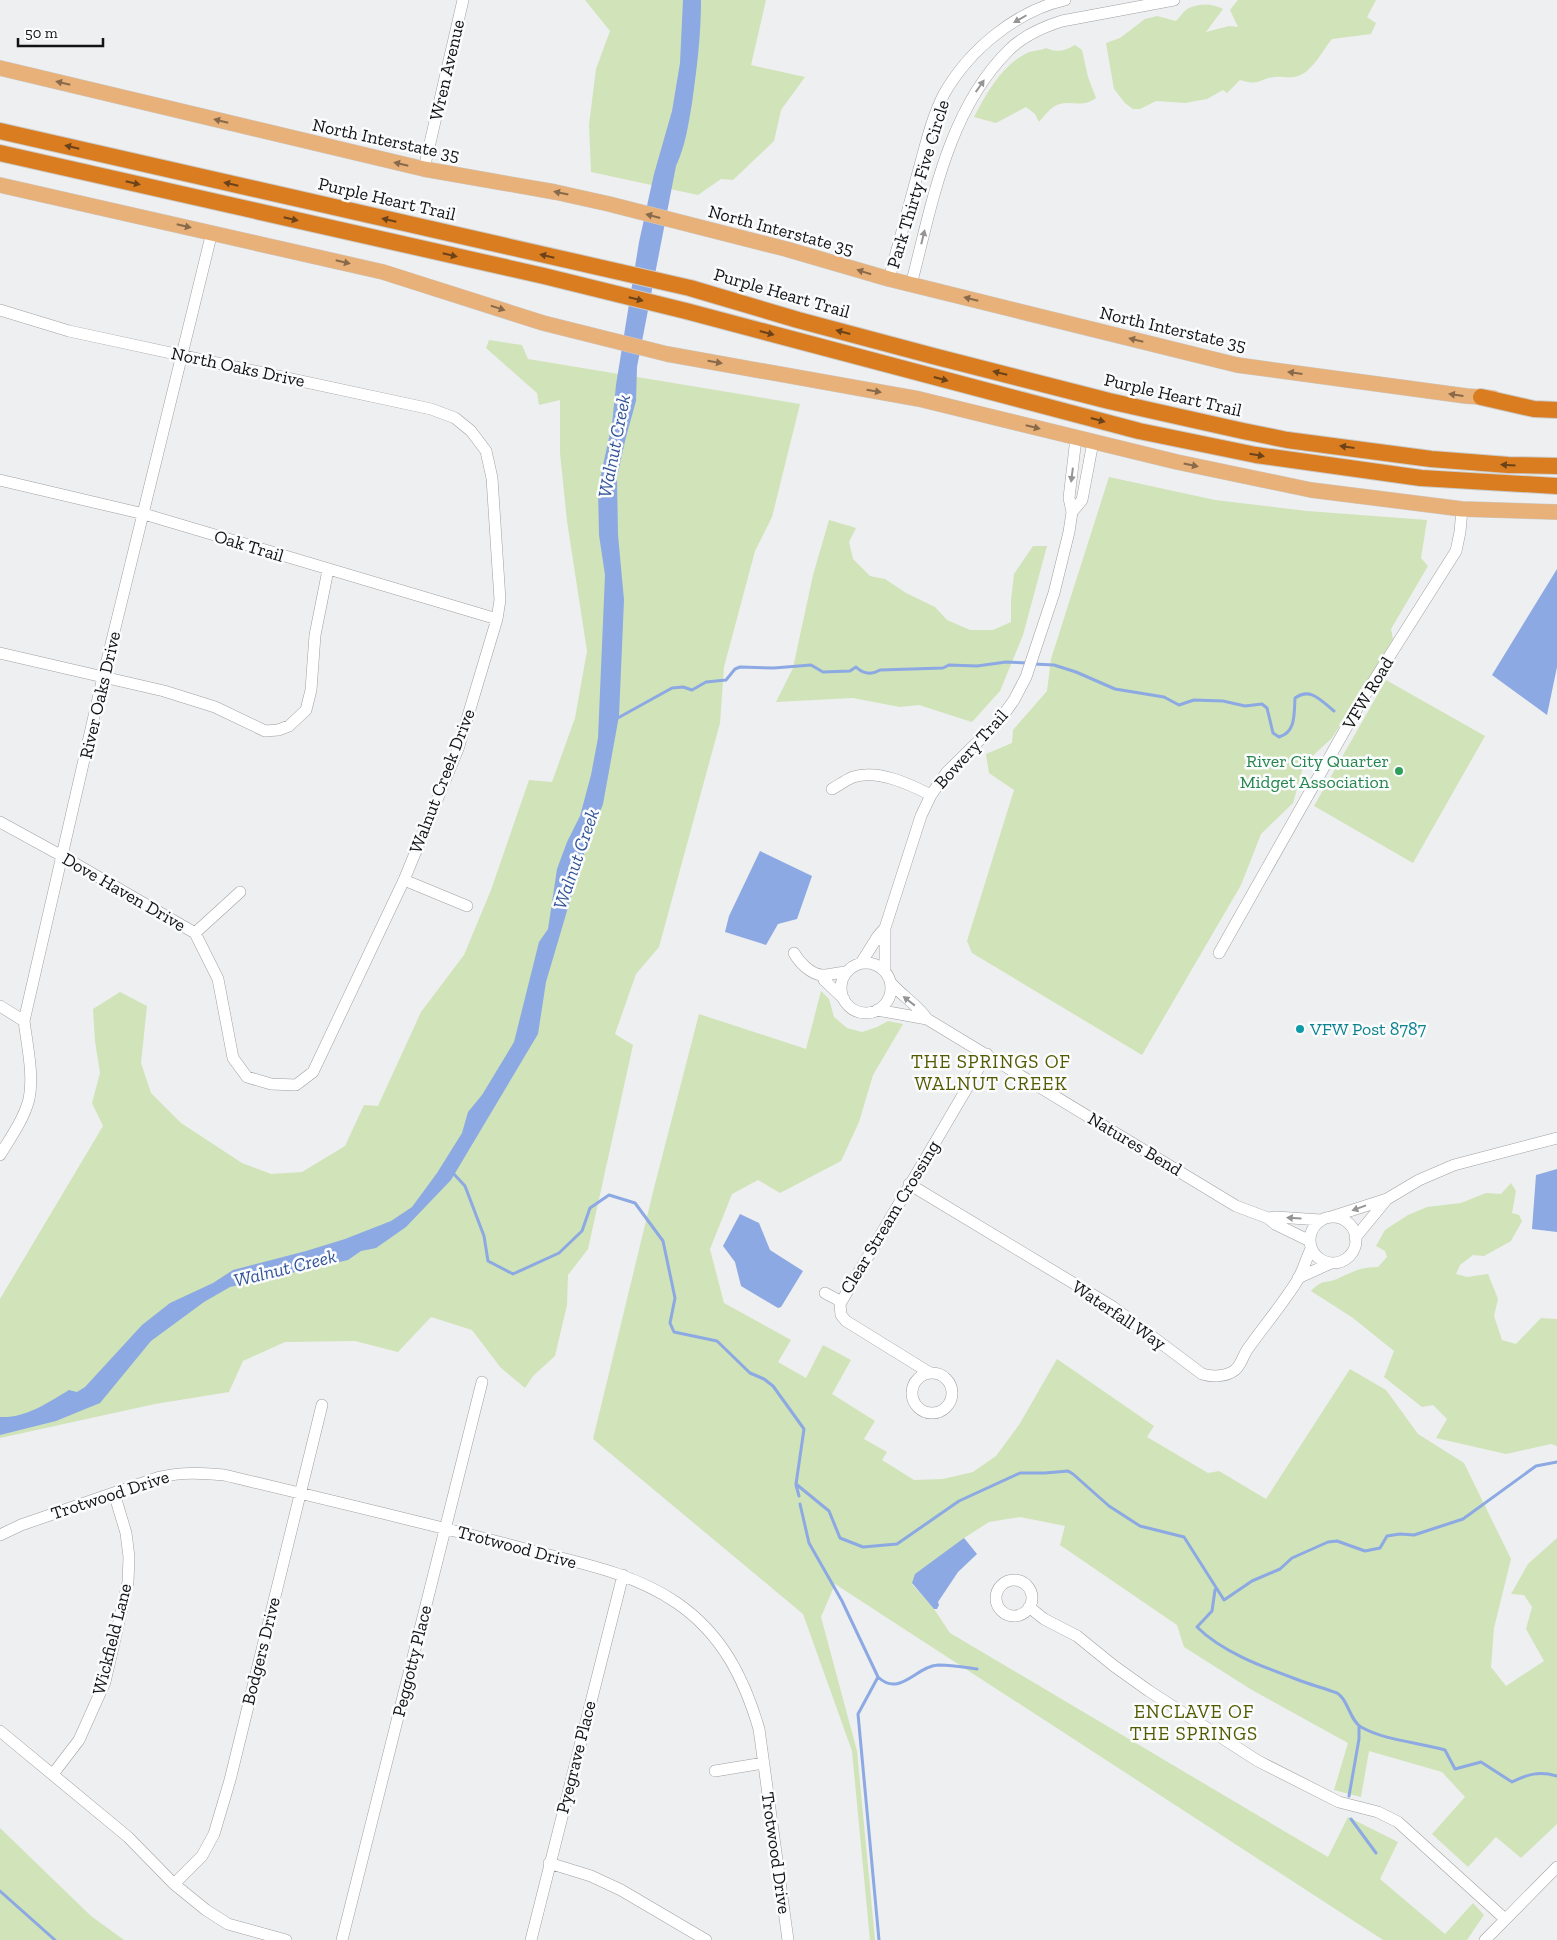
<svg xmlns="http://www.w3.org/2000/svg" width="1557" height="1940" viewBox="0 0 1557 1940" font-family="'Zilla Slab',serif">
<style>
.green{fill:#d1e3b8}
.water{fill:#8ca9e3}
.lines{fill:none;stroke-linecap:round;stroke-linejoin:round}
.stream{stroke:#8ca9e3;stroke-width:3}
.minor-casing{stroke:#a0a0a2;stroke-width:12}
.major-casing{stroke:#cbcbcb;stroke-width:16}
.highway-casing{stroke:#cbcbcb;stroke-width:18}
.minor{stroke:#fff;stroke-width:11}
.major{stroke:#e8b179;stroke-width:15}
.highway{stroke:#d97d20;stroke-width:16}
.oneway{fill:#959595}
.oneway2{fill:#886a4b}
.oneway3{fill:#6c4319}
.leisure-dot{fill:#2e9e5b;stroke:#fbfcfd;stroke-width:2}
.culture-dot{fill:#0f9aa8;stroke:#fbfcfd;stroke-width:2}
.labels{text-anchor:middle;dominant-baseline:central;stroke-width:5;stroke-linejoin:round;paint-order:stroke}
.street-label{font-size:18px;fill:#131313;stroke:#fbfcfd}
.leisure-label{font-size:18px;fill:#27864d;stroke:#fbfcfd;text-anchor:end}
.culture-label{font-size:18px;fill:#0d838f;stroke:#fbfcfd;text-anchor:start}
.water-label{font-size:19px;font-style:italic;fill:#335399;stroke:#fbfcfd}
.neighbourhood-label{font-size:19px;letter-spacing:1px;fill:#545a01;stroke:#fbfcfd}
</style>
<rect width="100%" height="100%" fill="#eeeff0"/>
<path class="green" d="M 585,0 L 766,0 L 751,65 L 805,77 L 781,110 L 774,141 L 733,180 L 721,179 L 698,195 L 591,172 L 589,125 L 596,69 L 610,31 Z
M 1238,0 L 1376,0 L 1367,17 L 1376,23 L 1371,34 L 1332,39 C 1321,52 1312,74 1294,77 C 1287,78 1280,76 1274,77 C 1256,80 1261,86 1240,80 L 1227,93 L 1223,90 L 1207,99 L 1185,103 L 1156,101 L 1140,109 L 1133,109 L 1125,103 L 1114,89 L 1106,43 L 1120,38 L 1145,19 L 1157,16 L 1176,21 C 1180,17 1183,12 1187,9 C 1199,3 1212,3 1223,9 L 1206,32 L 1229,26 L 1238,27 L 1230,10 Z
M 1075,45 L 1082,50 L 1088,77 L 1096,98 C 1081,109 1070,99 1057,105 C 1050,108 1044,116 1039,122 L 1035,114 L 1026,107 L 996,123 L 974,117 C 987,93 1001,66 1027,53 C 1033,50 1040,51 1046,48 C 1058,53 1064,51 1075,45 Z
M 489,340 L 522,345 L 528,359 L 800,404 L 772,517 L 755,551 L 724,667 L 720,723 L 659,947 L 636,974 L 615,1034 L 633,1045 L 588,1249 L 568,1275 L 567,1305 L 555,1356 L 533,1376 L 525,1388 L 501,1368 L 472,1330 L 431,1317 L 398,1352 L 355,1341 L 285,1342 L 243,1361 L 229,1392 L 155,1404 L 0,1438 L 0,1299 L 103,1126 L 92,1103 L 100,1073 L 95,1041 L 93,1009 L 120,992 L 147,1006 L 141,1063 L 151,1093 L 181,1123 L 242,1163 L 271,1174 L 302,1172 L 345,1146 L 364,1105 L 378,1106 L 421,1012 L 464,955 L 491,890 L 529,780 L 552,782 L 575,718 L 587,651 L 567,521 L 560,453 L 560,400 L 539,405 L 537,393 L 486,348 Z
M 1109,477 L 1215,500 L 1307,511 L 1427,520 L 1421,558 L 1428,566 L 1391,629 L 1393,639 L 1332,738 L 1304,764 L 1293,803 L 1261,834 L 1241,885 L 1142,1055 L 972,953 L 967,941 L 1014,790 L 989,773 L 986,754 L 1012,743 L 1013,730 L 1047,691 L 1051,659 Z
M 829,520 L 856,528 L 849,542 L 853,559 L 870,576 L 885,579 L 906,593 L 935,607 L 947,620 L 970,630 L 993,630 L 1011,622 L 1011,600 L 1014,574 L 1033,546 L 1047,546 L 1023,635 L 1000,691 L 972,722 L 919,705 L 900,707 L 853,698 L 776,702 L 793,668 L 813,575 Z
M 1386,680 L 1485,736 L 1413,863 L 1314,806 Z
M 821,991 L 829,999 L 834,1017 L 847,1028 L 862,1032 L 877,1027 L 888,1021 L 903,1024 L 873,1075 L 859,1122 L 841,1161 L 780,1193 L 758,1180 L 732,1194 L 710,1249 L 724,1303 L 791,1340 L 778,1362 L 806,1378 L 823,1345 L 851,1360 L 832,1394 L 875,1421 L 864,1439 L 887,1452 L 882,1460 L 914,1480 L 943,1479 L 973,1472 L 996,1456 L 1019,1425 L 1057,1359 L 1154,1426 L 1147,1437 L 1208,1473 L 1219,1471 L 1266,1499 L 1350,1369 L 1386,1390 L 1418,1434 L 1464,1463 L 1511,1559 L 1494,1628 L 1491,1667 L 1506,1686 L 1544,1661 L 1526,1629 L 1532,1607 L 1524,1595 L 1511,1594 L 1528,1564 L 1557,1538 L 1557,1824 L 1521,1858 L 1496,1837 L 1468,1867 L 1432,1834 L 1465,1797 L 1442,1772 L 1369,1751 L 1361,1797 L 1334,1790 L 1348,1743 L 1252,1690 L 1184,1647 L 1177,1625 L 1060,1545 L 1065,1526 L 1020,1517 L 989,1522 L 964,1538 L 912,1584 L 934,1609 L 950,1633 L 1328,1857 L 1348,1817 L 1398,1842 L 1380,1879 L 1445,1934 L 1473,1903 L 1484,1915 L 1467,1940 L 1383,1940 L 835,1584 L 821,1617 L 857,1751 L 875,1940 L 870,1940 L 852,1751 L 803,1614 L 593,1439 L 654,1188 L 699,1014 L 806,1049 Z
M 1511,1183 L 1516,1191 L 1512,1213 L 1519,1215 L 1522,1221 L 1511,1241 L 1484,1256 L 1473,1255 L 1460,1265 L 1456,1274 L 1467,1277 L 1488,1274 L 1498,1299 L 1494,1316 L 1502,1340 L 1516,1344 L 1541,1318 L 1557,1319 L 1557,1446 L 1551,1444 L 1506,1454 L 1436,1438 L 1447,1419 L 1433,1405 L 1422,1407 L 1384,1377 L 1394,1351 L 1353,1318 L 1311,1291 C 1325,1277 1325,1285 1339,1278 C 1357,1270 1358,1268 1378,1267 L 1387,1257 L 1385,1251 L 1376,1246 L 1385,1230 L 1408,1215 L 1427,1207 L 1461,1203 L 1486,1193 L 1501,1194 Z
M 0,1828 L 91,1916 L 124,1940 L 0,1940 Z"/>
<path class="water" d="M 683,0 L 701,0 C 701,35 697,68 692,103 C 688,126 686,144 676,166 L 637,367 L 636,401 L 626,437 L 617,477 L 618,535 L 624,600 L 619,716 L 603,804 L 585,850 L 546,982 L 538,1034 L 451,1180 L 406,1227 L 376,1248 L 361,1251 L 348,1260 L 230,1287 L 204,1302 L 151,1341 L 100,1403 L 56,1421 L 0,1435 L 0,1417 C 27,1418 47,1403 69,1390 L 77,1392 L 85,1387 L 142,1325 L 170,1303 L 213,1283 L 233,1270 L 306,1251 L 345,1239 L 391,1221 L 412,1207 L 437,1173 L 462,1133 L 468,1112 L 482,1095 L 514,1042 L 539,942 L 548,929 L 557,869 L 567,842 L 580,816 L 591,775 L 598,738 L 605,575 L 599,535 L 598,488 L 612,424 L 616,385 L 639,242 L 654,174 L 672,111 L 680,63 Z
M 1557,569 L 1557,667 L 1547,715 L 1492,675 Z
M 760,851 L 812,876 L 797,919 L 778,924 L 766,945 L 725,932 L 729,916 Z
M 1557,1169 L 1557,1232 L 1532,1229 L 1536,1175 Z
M 740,1214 L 759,1223 L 770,1250 L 803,1271 L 781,1307 L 778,1308 L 741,1286 L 735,1262 L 723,1246 Z
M 964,1538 L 977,1554 L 958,1572 L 938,1602 L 939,1605 L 937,1609 L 934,1609 L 912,1583 L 915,1574 Z"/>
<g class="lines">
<path class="stream" d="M 1034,664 L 1054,665 L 1076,672 L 1115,689 L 1164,697 L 1179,705 L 1194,700 L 1223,701 L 1245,706 L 1262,704 L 1267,708 L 1273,733 L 1279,737 C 1296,732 1294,714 1295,698 C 1311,687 1320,700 1334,711
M 616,719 L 672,688 L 683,687 L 692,690 L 706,682 L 726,680 L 735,669 L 740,667 L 774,668 L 811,665 L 823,672 L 850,671 L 856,667 C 863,674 872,675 880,670 L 943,668 L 949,665 L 977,666 L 1006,662 L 1028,663
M 452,1172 L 465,1186 L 484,1236 L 488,1261 L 513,1274 L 559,1253 L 582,1231 L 590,1208 L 609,1195 L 635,1203 L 663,1241 L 675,1298 L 670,1323 L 674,1332 L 717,1341 L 750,1373 L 764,1379 L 773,1386 L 804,1429 L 796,1484 L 829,1511 L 840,1538 L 863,1547 L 897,1544 L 959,1501 L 1020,1473 L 1045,1473 L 1068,1471 L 1073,1474 L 1109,1506 L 1140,1526 L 1184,1537 L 1224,1600 L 1252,1581 L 1280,1569 L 1292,1558 L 1328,1542 L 1337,1541 L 1365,1551 L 1380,1548 L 1387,1536 L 1400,1534 L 1414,1535 L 1463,1519 L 1536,1466 L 1557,1462
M 796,1485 L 799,1496
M 800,1504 L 809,1543 L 842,1601 L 878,1677 C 900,1698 916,1666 938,1665 C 950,1665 964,1667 977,1669
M 1215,1590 L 1212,1611 L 1197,1627 C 1224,1654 1269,1669 1304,1682 C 1315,1686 1327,1689 1337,1693 C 1348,1699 1350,1721 1361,1727 C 1386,1741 1418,1742 1445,1750 L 1455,1769 L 1481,1762 L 1512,1782 C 1528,1774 1539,1771 1557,1776
M 878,1677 L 858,1714 L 879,1940
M 1349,1796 L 1359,1739 L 1359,1726
M 1351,1819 L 1376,1853
M 0,1891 L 55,1940"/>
<g class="minor-casing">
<path id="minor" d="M 424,169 L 463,0
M 889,279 C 899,243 909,206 919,169 C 926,144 932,117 944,94 C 969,50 1016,11 1065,0
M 911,285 C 932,205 947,111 1009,50 C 1023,36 1043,27 1062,21 L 1174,0
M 0,310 L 69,331 L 431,409 L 455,418 L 471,431 L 486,451 L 492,478 L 500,600 L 497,619 L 458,749 L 404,880 L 313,1072 L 296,1085 L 271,1084 L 247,1077 L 233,1058 L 218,979 L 195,933 L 62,856 L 0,822
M 0,480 L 144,514 L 497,619
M 1072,512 L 1082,500 L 1093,442
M 0,653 L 164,691 L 215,707 L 265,731 L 278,730 L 289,726 L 306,710 L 311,690 L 315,635 L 328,570
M 832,789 C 839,785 846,780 853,777 C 878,769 909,784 931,795
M 404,880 L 467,906
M 195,933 L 240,892
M 794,953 C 799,962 811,975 823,975 C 830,975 839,972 847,972
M 1219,953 L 1363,698 L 1456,551 L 1460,532 L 1462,509
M 861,963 L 878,936 L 885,928
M841 988a25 25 0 1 1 50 0a25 25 0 1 1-50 0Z
M 885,971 L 885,928 L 921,816 L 931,795 L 947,772 L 999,721 L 1014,700 L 1026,677 L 1054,593 L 1069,532 L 1072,512 L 1069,498 L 1076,438
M 822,975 L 824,980 L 844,999
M 891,983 C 902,996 918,1005 927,1019
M 0,1006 L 24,1021
M 877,1010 L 927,1019 L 1236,1206 L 1268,1218 L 1275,1224 L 1310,1241
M 0,1155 C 11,1137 24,1119 29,1099 C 34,1076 27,1044 24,1021 L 103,677 L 212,232
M 909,1184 L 1113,1307 L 1202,1374 C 1212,1377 1226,1377 1235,1370 C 1241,1365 1243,1356 1247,1350 C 1263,1327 1282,1305 1297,1281 C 1303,1271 1306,1259 1311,1249
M 1331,1217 L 1387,1199 L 1419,1180 L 1454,1165 L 1557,1138
M1310 1240a23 23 0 1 1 46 0a23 23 0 1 1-46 0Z
M 1268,1218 L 1276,1217 L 1321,1220
M 1355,1238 L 1387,1199
M 1298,1278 L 1331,1263
M 825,1293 L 840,1301
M 930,1373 L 846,1321 L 841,1315 L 840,1304 L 987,1054
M912 1393a20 20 0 1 1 40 0a20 20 0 1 1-40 0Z
M 0,1535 L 21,1525 L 160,1477 C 182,1472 201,1473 224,1475 C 320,1498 417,1521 514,1546 C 569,1561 629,1570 677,1603 C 722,1634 744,1678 759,1729 L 788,1940
M996 1598a18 18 0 1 1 36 0a18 18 0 1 1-36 0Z
M 1029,1607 L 1044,1619 L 1077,1636 L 1114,1666 L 1149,1691 L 1258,1761 L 1339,1802 L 1378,1812 L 1398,1822 L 1505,1919
M 0,1731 L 128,1837 L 174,1884 L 206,1910 L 228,1924 L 286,1940
M 715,1771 L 764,1763
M 53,1774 L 79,1740 L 105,1682 L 128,1582 L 129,1557 L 126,1533 L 114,1493
M 549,1863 L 591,1876 L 621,1890 L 706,1940
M 174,1884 L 202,1856 L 214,1834 L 230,1780 L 322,1405
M 342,1940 L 482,1382
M 531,1940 L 623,1575
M 1485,1940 L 1557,1867"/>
</g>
<g class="major-casing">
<path id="major" d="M 0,68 L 424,169 L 555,192 L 609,204 L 786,249 L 889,279 L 1237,365 L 1466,396 L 1493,398
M 0,185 L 383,272 L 543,323 L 667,354 L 919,399 L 1177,462 L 1311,490 L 1462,509 L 1557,512"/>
</g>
<g class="highway-casing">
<path id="highway" d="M 0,131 L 690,288 L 798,320 L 933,356 L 1109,401 L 1243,431 L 1287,440 L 1431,459 L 1508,465 L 1557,466
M 0,153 L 544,276 L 686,311 L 1139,431 L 1256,455 L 1421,478 L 1557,486
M 1481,397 L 1534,409 L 1557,410"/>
</g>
<use href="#minor" class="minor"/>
<use href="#major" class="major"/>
<use href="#highway" class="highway"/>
</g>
<defs><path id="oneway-solid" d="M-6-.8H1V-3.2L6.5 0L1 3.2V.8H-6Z" transform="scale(1.25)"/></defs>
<g class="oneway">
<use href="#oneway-solid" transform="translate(1020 19) rotate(150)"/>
<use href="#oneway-solid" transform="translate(980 86) rotate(-55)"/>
<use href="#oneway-solid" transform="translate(923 237) rotate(-76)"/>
<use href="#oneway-solid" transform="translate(1072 475) rotate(97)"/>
<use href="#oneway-solid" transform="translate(909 1001) rotate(-142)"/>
<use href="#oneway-solid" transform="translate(1359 1208) rotate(160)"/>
<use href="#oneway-solid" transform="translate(1294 1218) rotate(-176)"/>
</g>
<g class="oneway2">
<use href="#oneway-solid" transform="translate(63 83) rotate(-167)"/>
<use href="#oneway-solid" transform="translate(221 121) rotate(-166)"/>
<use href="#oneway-solid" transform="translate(401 164) rotate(-167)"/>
<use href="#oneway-solid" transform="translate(561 193) rotate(-168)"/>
<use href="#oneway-solid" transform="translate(653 216) rotate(-165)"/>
<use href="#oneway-solid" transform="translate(184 226) rotate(13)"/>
<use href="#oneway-solid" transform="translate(343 262) rotate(13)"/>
<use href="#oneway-solid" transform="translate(864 272) rotate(-163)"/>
<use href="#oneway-solid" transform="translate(971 299) rotate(-166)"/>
<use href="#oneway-solid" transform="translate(498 308) rotate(18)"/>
<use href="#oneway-solid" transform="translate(1136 340) rotate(-166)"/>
<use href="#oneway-solid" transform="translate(715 362) rotate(10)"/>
<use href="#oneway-solid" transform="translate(1295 373) rotate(-172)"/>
<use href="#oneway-solid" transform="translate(874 391) rotate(10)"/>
<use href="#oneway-solid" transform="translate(1456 395) rotate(-172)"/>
<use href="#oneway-solid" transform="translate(1033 427) rotate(14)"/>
<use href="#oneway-solid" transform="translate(1191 465) rotate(12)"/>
</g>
<g class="oneway3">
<use href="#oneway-solid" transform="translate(72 147) rotate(-167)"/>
<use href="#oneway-solid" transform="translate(133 183) rotate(13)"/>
<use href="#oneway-solid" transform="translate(231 184) rotate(-167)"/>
<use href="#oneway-solid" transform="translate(291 219) rotate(13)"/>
<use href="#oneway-solid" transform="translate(389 220) rotate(-167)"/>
<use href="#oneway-solid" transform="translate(450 255) rotate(13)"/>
<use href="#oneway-solid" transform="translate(547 256) rotate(-167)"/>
<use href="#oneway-solid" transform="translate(636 299) rotate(14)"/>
<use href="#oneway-solid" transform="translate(843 332) rotate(-165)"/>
<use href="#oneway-solid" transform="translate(767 333) rotate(15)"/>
<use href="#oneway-solid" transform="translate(1000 373) rotate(-166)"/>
<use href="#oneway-solid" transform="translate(941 379) rotate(15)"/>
<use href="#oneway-solid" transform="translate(1098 420) rotate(15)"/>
<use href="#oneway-solid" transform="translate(1347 447) rotate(-172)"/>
<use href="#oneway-solid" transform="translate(1257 455) rotate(10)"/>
<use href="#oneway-solid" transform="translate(1508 465) rotate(-177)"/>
</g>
<circle class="leisure-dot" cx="1399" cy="771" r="5"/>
<circle class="culture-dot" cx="1300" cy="1029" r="5"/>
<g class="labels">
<g class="street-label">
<text transform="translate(447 70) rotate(-77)">Wren Avenue</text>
<text transform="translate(386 140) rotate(12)">North Interstate 35</text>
<text transform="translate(918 184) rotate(-73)">Park Thirty Five Circle</text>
<text transform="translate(387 199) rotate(13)">Purple Heart Trail</text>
<text transform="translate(781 230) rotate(15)">North Interstate 35</text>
<text transform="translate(782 293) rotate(16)">Purple Heart Trail</text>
<text transform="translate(1173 329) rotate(13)">North Interstate 35</text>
<text transform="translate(238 367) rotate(12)">North Oaks Drive</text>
<text transform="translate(1173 395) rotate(13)">Purple Heart Trail</text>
<text transform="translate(249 546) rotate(17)">Oak Trail</text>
<text transform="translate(1368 693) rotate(-59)">VFW Road</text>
<text transform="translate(100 695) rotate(-77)">River Oaks Drive</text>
<text transform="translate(971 749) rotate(-48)">Bowery Trail</text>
<text transform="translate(442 781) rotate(-69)">Walnut Creek Drive</text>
<text transform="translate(124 892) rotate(30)">Dove Haven Drive</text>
<text transform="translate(1135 1144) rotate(31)">Natures Bend</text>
<text transform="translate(890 1217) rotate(-59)">Clear Stream Crossing</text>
<text transform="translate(1119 1315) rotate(34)">Waterfall Way</text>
<text transform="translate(110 1495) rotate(-18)">Trotwood Drive</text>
<text transform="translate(517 1547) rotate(15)">Trotwood Drive</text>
<text transform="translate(112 1639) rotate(-76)">Wickfield Lane</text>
<text transform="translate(261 1651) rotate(-76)">Bodgers Drive</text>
<text transform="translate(412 1661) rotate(-76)">Peggotty Place</text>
<text transform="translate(576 1757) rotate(-76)">Pyegrave Place</text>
<text transform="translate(776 1853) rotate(82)">Trotwood Drive</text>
</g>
<g class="leisure-label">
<text x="1389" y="761">River City Quarter<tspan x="1389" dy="21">Midget Association</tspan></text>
</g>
<g class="culture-label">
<text x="1310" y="1029">VFW Post 8787</text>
</g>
<g class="water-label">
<text transform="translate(614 446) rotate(-79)">Walnut Creek</text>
<text transform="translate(576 859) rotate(-71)">Walnut Creek</text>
<text transform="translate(285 1268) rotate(-14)">Walnut Creek</text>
</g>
<g class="neighbourhood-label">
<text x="991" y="1061">THE SPRINGS OF<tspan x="991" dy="22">WALNUT CREEK</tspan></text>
<text x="1194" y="1711">ENCLAVE OF<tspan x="1194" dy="22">THE SPRINGS</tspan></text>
</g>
</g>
<path d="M18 38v8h85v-8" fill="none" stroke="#131313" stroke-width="2.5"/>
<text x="25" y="38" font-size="15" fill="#131313" stroke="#fbfcfd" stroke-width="4" paint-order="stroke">50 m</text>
</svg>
